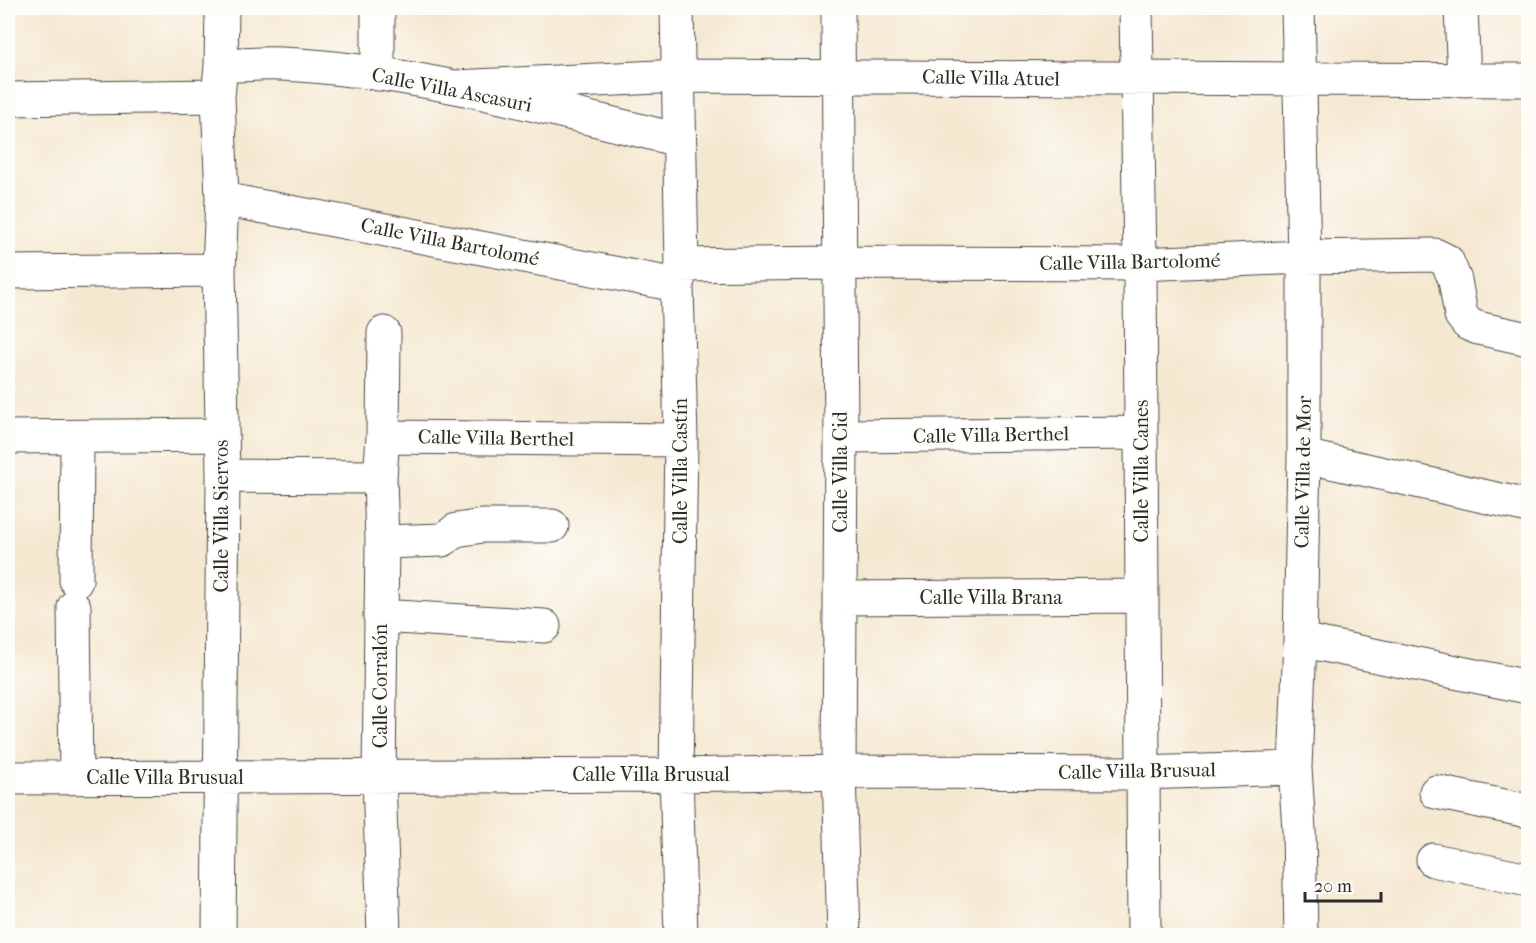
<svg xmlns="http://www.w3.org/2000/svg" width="1536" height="943" viewBox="0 0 1536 943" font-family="'IM FELL French Canon',serif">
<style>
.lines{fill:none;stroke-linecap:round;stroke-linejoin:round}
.minor-casing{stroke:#494744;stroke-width:35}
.minor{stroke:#fff;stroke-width:33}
.labels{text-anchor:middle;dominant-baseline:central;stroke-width:5;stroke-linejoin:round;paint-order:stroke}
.street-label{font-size:20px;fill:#2b2b2b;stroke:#fdfcf7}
</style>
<rect width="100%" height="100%" fill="#fdfcf7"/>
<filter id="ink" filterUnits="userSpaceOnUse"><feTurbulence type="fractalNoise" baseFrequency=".0167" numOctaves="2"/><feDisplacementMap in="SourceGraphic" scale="12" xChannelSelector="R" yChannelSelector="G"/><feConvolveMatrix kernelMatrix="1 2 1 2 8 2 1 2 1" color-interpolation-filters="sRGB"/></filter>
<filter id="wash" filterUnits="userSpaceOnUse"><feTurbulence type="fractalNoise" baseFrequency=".008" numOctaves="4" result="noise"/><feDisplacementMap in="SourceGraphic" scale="24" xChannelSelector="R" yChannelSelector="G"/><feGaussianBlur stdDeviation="1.35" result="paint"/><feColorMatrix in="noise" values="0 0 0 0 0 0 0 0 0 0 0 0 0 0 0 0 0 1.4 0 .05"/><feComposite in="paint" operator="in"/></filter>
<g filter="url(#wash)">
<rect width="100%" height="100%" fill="#f5e8d1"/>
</g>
<g filter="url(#ink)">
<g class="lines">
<g class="minor-casing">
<path id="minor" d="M 677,8 L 682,265 L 677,285 L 681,440 L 676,775 L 681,936
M 838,8 L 841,436 L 839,772 L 844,936
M 1136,8 L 1140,264 L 1144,936
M 1298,8 L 1304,257 L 1304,456 L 1300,640 L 1295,768 L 1299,830 L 1301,936
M 1461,8 L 1464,80
M 221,66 C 241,65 261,63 281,64 C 416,70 548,109 679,140
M 378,74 L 378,8
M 455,87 L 678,76 L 1528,80
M 8,99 L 218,96
M 222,199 L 677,285
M 682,265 L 840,263 L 1140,264 L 1304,257 L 1435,255 L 1447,261 L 1455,280 L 1461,315 L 1468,324 L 1478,328 L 1528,339
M 8,272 L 219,270
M 384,333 L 383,437 L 380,477 L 382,542 L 379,775 L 384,936
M 841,436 L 1140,433
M 8,437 L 221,435
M 383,437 L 681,440
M 1304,456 L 1528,506
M 223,476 L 380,477
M 382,542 L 443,540 L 456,530 L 483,526 L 552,526
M 76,581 L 77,438
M 840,598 L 1141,596
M 74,607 L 76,777
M 380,616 L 544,626
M 1300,640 L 1528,687
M 8,778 L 676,775 L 839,772 L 1142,773 L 1295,768
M 1436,792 L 1528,811
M 1433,860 L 1528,880
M 219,936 L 223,476 L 219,270 L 222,199 L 218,96 L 221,66 L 222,8"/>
</g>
<use href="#minor" class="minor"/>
</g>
</g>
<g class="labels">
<g class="street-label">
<text transform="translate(991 78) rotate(1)">Calle Villa Atuel</text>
<text transform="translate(452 90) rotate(11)">Calle Villa Ascasuri</text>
<text transform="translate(450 242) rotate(11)">Calle Villa Bartolomé</text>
<text transform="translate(1130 262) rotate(-1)">Calle Villa Bartolomé</text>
<text transform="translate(991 435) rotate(-1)">Calle Villa Berthel</text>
<text transform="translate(496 438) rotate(1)">Calle Villa Berthel</text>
<text transform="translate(680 471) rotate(-90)">Calle Villa Castín</text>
<text transform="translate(1141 471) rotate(-90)">Calle Villa Canes</text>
<text transform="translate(840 472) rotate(-90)">Calle Villa Cid</text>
<text transform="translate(1303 472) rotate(-89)">Calle Villa de Mor</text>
<text transform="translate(221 516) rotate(-90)">Calle Villa Siervos</text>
<text x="991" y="597">Calle Villa Brana</text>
<text transform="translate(380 686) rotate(-90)">Calle Corralón</text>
<text transform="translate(1137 771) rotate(-1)">Calle Villa Brusual</text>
<text x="651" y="774">Calle Villa Brusual</text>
<text x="165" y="777">Calle Villa Brusual</text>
</g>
</g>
<rect width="1536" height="943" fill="none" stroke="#fdfcf7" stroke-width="30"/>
<path d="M1305 892v9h76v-9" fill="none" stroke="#2b2b2b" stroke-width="3"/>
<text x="1314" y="892" font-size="18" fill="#2b2b2b" stroke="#fdfcf7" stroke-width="4.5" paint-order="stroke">20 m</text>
</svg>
